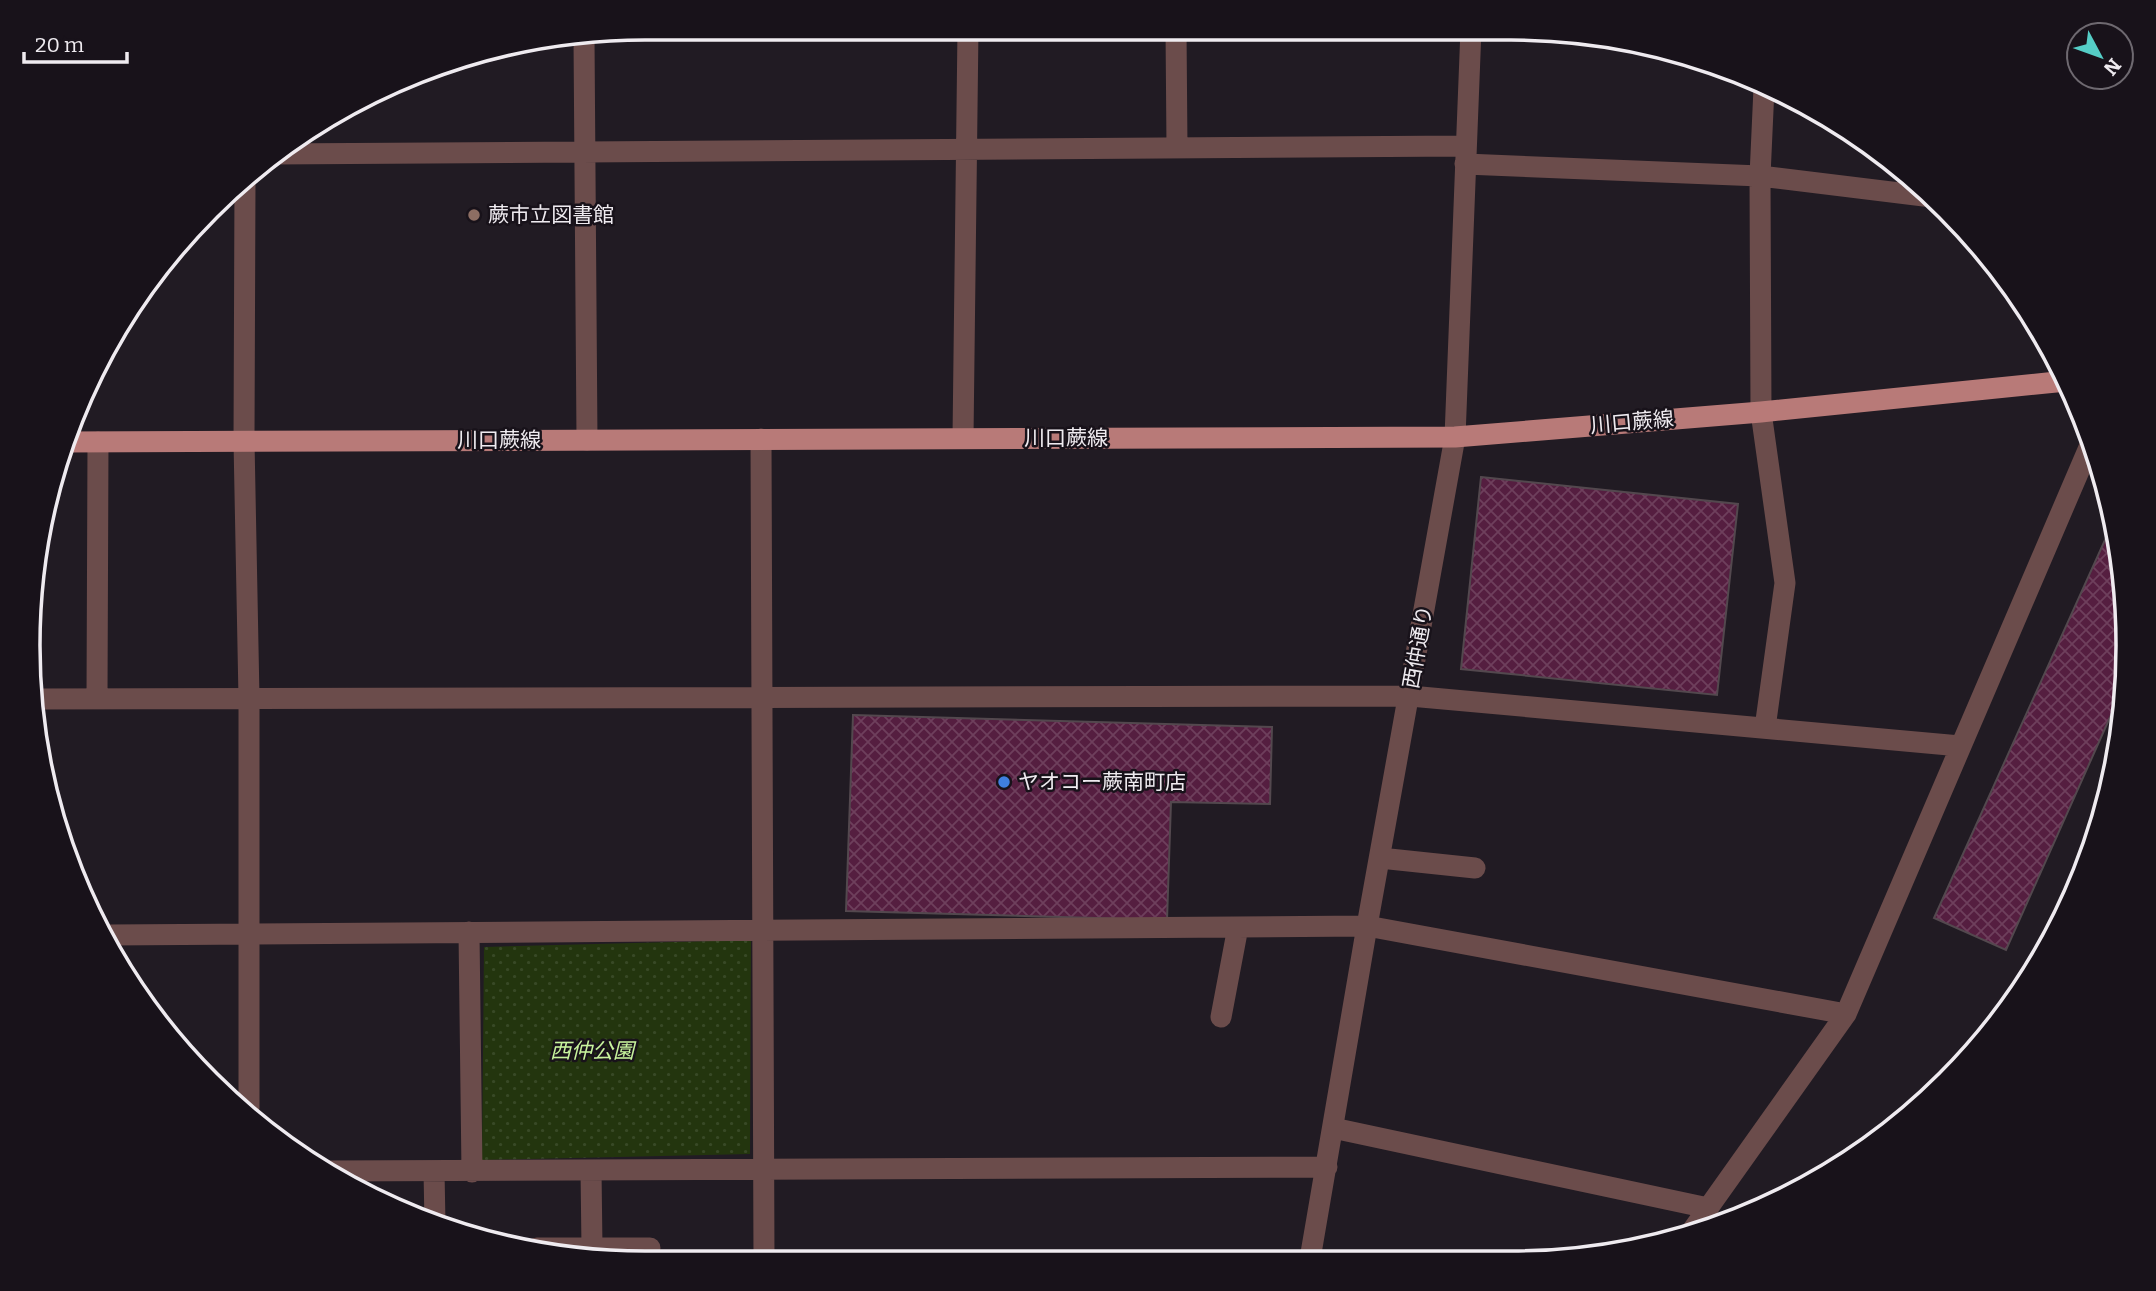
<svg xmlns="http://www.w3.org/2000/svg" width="2156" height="1291" viewBox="0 0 2156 1291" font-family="Bitter,'Noto Sans JP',serif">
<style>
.park{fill:url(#park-dots)}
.building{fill:url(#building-cross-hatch);stroke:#53484e;stroke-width:2}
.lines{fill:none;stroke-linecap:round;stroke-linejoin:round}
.minor{stroke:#6b4c4b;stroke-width:21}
.major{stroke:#b87a78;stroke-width:21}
.education-dot{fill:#8d6e63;stroke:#18121a;stroke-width:2.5}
.shop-dot{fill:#3f7fe0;stroke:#18121a;stroke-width:2.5}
.labels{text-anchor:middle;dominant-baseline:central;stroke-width:5;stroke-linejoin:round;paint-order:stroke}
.poi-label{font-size:21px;fill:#efebf0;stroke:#18121a;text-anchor:start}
.street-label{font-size:21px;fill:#efebf0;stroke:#18121a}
.park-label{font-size:21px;font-style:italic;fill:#c8f49d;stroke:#18121a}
.rim{fill:none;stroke:#efebf0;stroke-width:3.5}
</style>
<defs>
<pattern id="park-dots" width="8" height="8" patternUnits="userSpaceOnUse" patternTransform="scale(1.75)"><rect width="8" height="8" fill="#23350e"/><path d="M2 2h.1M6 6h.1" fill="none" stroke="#384926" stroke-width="1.8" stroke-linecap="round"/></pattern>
<pattern id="building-cross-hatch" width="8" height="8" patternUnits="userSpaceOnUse" patternTransform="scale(1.75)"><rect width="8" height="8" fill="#551e40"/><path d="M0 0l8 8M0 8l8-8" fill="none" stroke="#6e3f5c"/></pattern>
</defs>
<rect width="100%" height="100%" fill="#211b23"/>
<path class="park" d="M 751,940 L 750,1154 L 482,1160 L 484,947 Z"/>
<path class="building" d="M 1481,477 L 1738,504 L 1717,695 L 1461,669 Z
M 2114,520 L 2128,646 L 2124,686 L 2006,950 L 1934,918 Z
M 853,715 L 1272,727 L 1270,804 L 1171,802 L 1167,920 L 846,911 Z"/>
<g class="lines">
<path class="minor" d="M 1176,29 L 1177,148
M 584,38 L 587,440
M 1764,88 L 1760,176 L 1761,412 L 1785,583 L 1765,728
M 272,154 L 1465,146
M 1465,164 L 1760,176 L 1932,197
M 245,182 L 244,441 L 249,698 L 249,1108
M 963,438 L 968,28
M 761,439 L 764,1261
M 37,699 L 1410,696 L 1960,746
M 97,699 L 98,442
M 1380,858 L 1475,868
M 469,932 L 472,1172
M 109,935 L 1367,926 L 1846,1014
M 1221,1017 L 1238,927
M 1333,1128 L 1708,1208
M 591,1170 L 592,1248
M 328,1171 L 1327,1167
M 434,1171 L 435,1224
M 1689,1235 L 1846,1014 L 2091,443
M 537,1248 L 650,1248
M 1310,1259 L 1367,926 L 1455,437 L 1471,29"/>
<path class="major" d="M 63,442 L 1455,437 L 1761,412 L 2066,381"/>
</g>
<circle class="education-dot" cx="474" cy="215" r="7"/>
<circle class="shop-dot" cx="1004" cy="782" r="7"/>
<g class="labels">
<g class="poi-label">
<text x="488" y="215">蕨市立図書館</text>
<text x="1018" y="782">ヤオコー蕨南町店</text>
</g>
<g class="street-label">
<text transform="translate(1632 422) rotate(-5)">川口蕨線</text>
<text x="1066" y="438">川口蕨線</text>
<text x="499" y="440">川口蕨線</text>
<text transform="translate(1418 647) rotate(-80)">西仲通り</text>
</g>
<g class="park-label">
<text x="592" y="1051">西仲公園</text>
</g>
</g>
<path d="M0 0H2156V1291H0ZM645 40H1511A605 605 0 0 1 2116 645V646A605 605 0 0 1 1511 1251H645A605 605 0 0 1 40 646V645A605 605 0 0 1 645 40Z" fill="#18121a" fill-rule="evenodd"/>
<path class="rim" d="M645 40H1511A605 605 0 0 1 2116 645V646A605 605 0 0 1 1511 1251H645A605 605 0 0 1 40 646V645A605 605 0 0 1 645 40Z"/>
<g transform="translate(2100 56) rotate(131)"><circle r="33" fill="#18121a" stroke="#6e6970" stroke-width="2"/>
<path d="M0-5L12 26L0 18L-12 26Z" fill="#55cdc6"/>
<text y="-10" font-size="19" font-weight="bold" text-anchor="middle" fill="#efebf0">N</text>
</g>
<path d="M24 52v10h103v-10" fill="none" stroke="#efebf0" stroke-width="3.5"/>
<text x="35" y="52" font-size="21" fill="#efebf0" stroke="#18121a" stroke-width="5" paint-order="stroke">20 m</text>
</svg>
